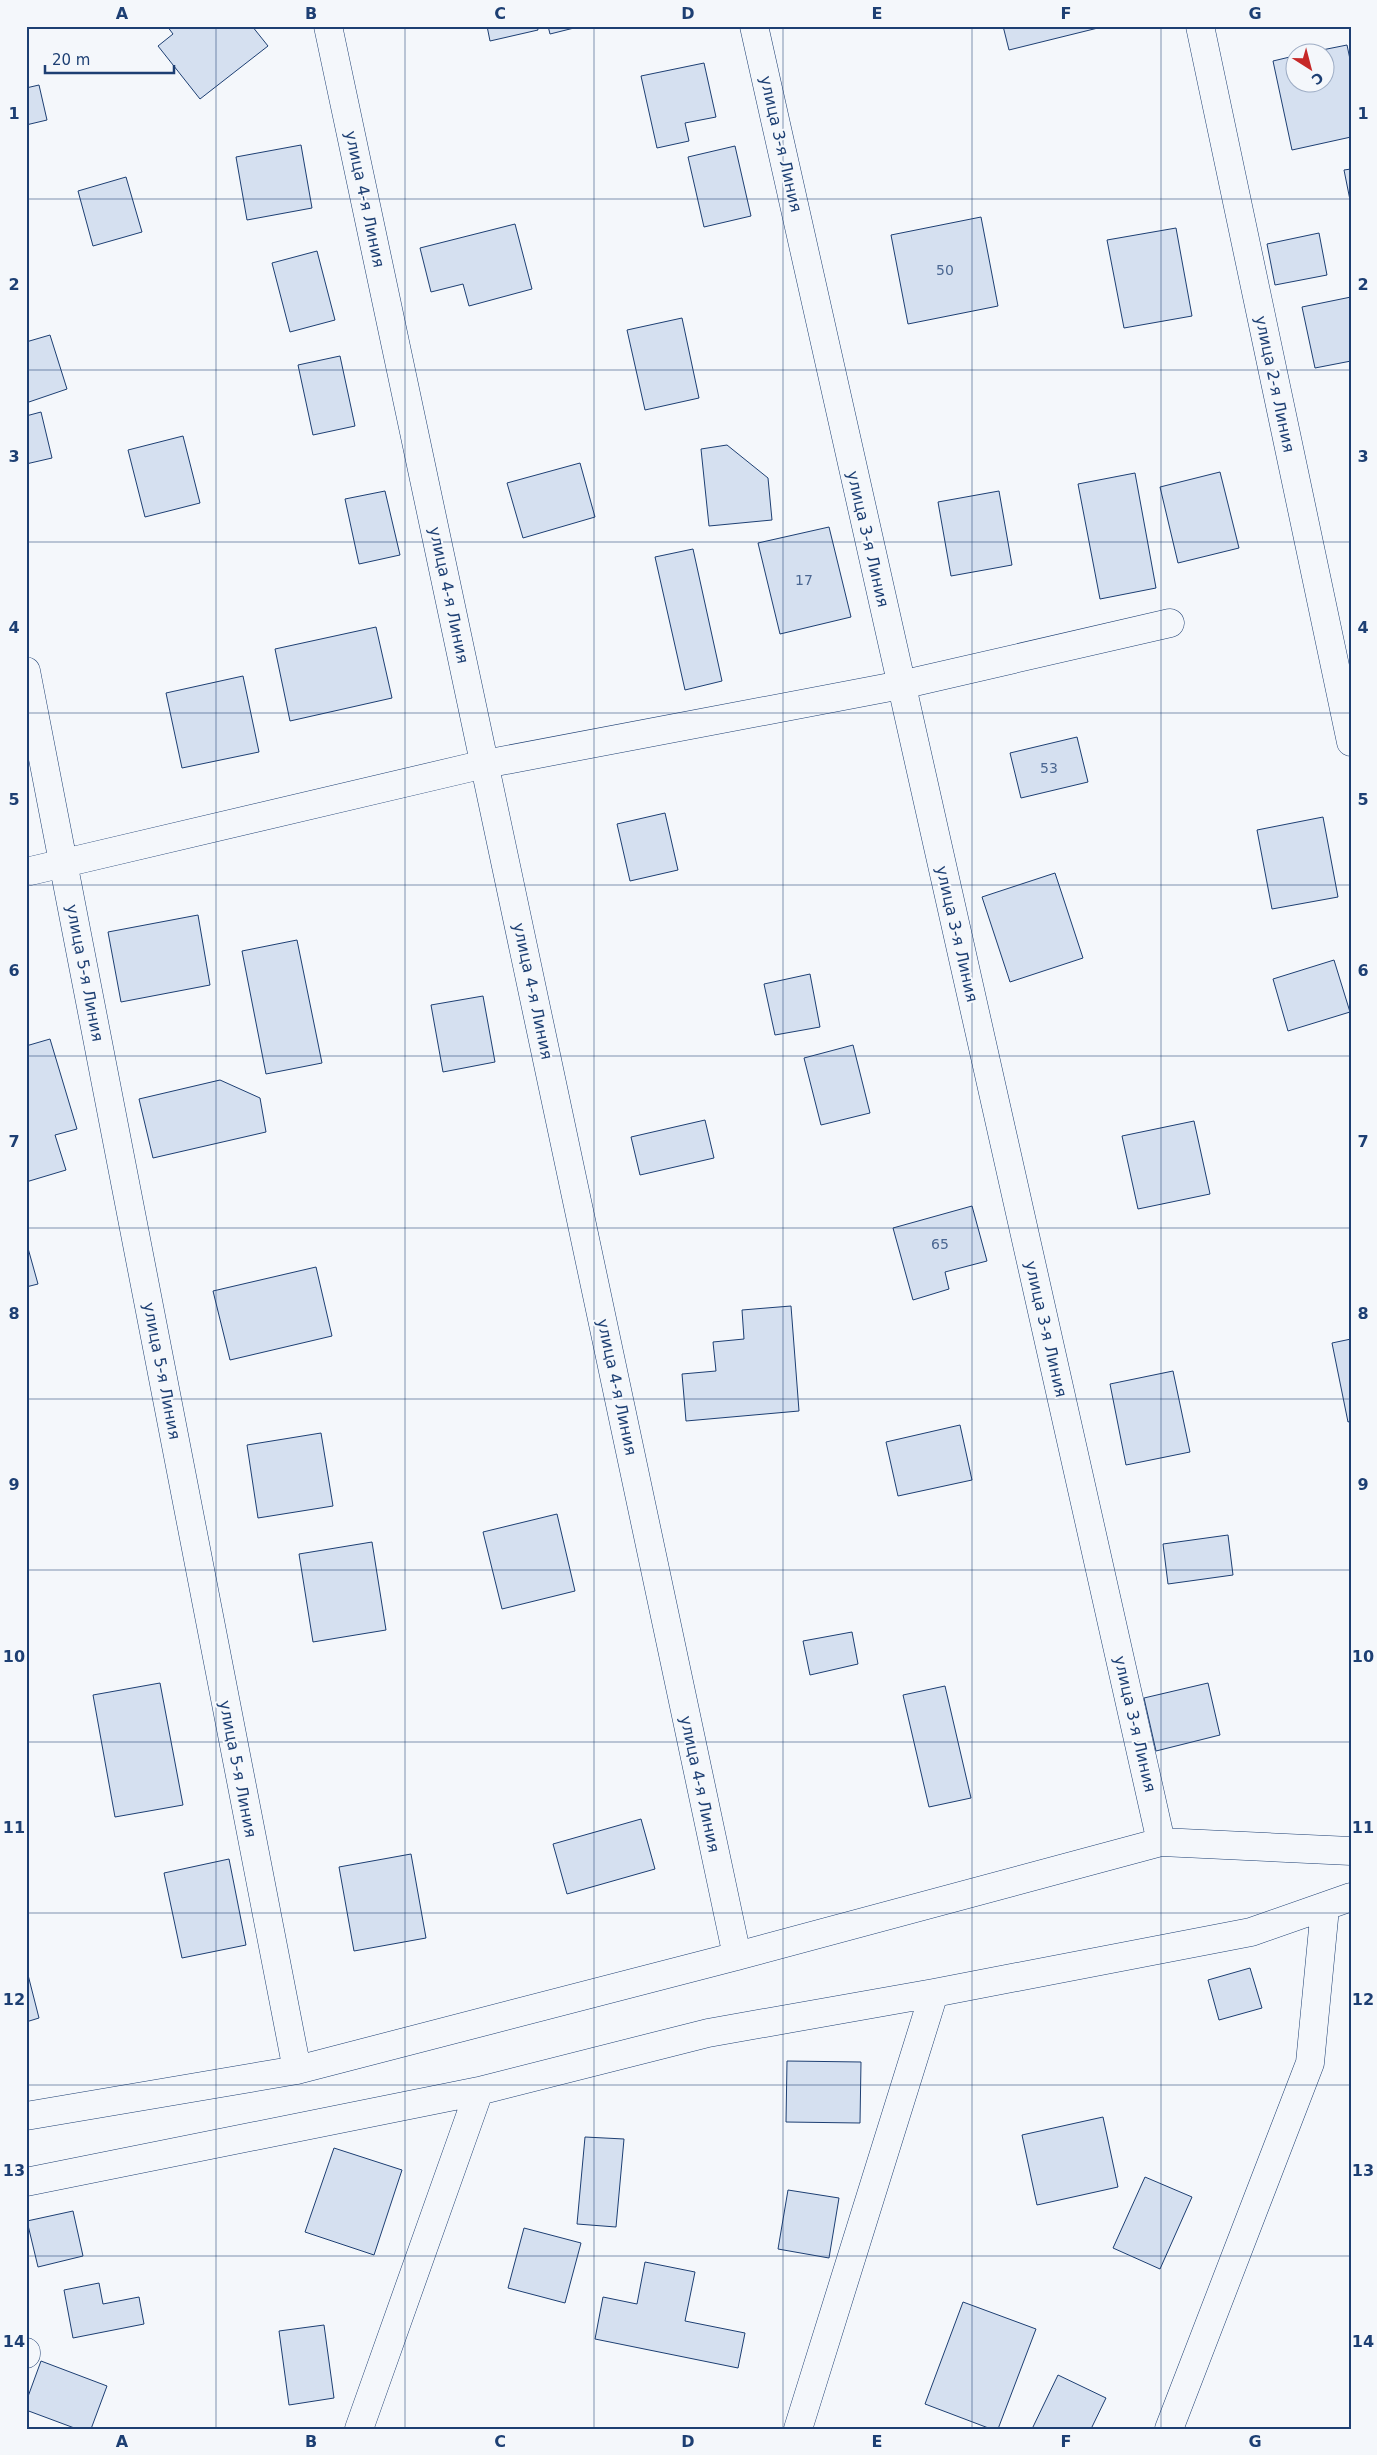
<svg xmlns="http://www.w3.org/2000/svg" width="1377" height="2455" viewBox="0 0 1377 2455" font-family="'DejaVu Sans',sans-serif">
<style>
.building{fill:#d5e0f0;stroke:#1d3f73}
.lines{fill:none;stroke-linecap:round;stroke-linejoin:round}
.minor-casing{stroke:#1d3f73;stroke-width:29}
.minor{stroke:#f4f7fb;stroke-width:28}
.grid{fill:none;stroke:#1d3f73;stroke-width:1;stroke-opacity:0.55}
.labels{text-anchor:middle;dominant-baseline:central;stroke-width:4;stroke-linejoin:round;paint-order:stroke}
.number-label{font-size:14px;fill:#4b6792}
.street-label{font-size:16px;fill:#1d3f73;stroke:#f4f7fb}
.neatline{fill:none;stroke:#1d3f73;stroke-width:2}
.grid-label{font-size:16px;text-anchor:middle;font-weight:bold;fill:#1d3f73}
</style>
<rect width="100%" height="100%" fill="#f4f7fb"/>
<path class="building" d="M 167,26 L 252,26 L 268,46 L 200,99 L 158,46 L 173,34 Z
M 487,26 L 537,26 L 538,30 L 490,41 Z
M 548,26 L 582,26 L 550,34 Z
M 1003,26 L 1106,26 L 1009,50 Z
M 1347,45 L 1351,64 L 1351,137 L 1292,150 L 1273,61 L 1294,56 L 1294,82 L 1324,82 L 1324,52 L 1312,52 Z
M 704,63 L 716,117 L 685,123 L 689,141 L 657,148 L 641,76 Z
M 39,85 L 47,120 L 26,125 L 26,88 Z
M 301,145 L 312,208 L 247,220 L 236,157 Z
M 735,146 L 751,216 L 704,227 L 688,157 Z
M 1351,169 L 1351,205 L 1344,170 Z
M 126,177 L 142,232 L 93,246 L 78,191 Z
M 981,217 L 998,306 L 908,324 L 891,235 Z
M 515,224 L 532,289 L 469,306 L 463,284 L 431,292 L 420,248 Z
M 1176,228 L 1192,316 L 1124,328 L 1107,240 Z
M 1319,233 L 1327,275 L 1275,285 L 1267,244 Z
M 317,251 L 335,320 L 290,332 L 272,263 Z
M 1351,297 L 1351,361 L 1315,368 L 1302,307 Z
M 682,318 L 699,398 L 645,410 L 627,330 Z
M 50,335 L 67,389 L 26,403 L 26,342 Z
M 340,356 L 355,426 L 313,435 L 298,365 Z
M 41,412 L 52,458 L 26,464 L 26,416 Z
M 183,436 L 200,503 L 145,517 L 128,450 Z
M 727,445 L 768,478 L 772,520 L 709,526 L 701,449 Z
M 580,463 L 595,517 L 523,538 L 507,483 Z
M 1220,472 L 1239,548 L 1178,563 L 1160,487 Z
M 1135,473 L 1156,588 L 1100,599 L 1078,484 Z
M 385,491 L 400,555 L 359,564 L 345,499 Z
M 999,491 L 1012,565 L 951,576 L 938,502 Z
M 829,527 L 851,617 L 780,634 L 758,543 Z
M 693,549 L 722,681 L 685,690 L 655,557 Z
M 376,627 L 392,698 L 290,721 L 275,649 Z
M 243,676 L 259,752 L 182,768 L 166,693 Z
M 1077,737 L 1088,782 L 1021,798 L 1010,753 Z
M 665,813 L 678,870 L 630,881 L 617,824 Z
M 1323,817 L 1338,897 L 1272,909 L 1257,830 Z
M 1055,873 L 1083,958 L 1010,982 L 982,897 Z
M 198,915 L 210,985 L 121,1002 L 108,932 Z
M 297,940 L 322,1063 L 266,1074 L 242,951 Z
M 1334,960 L 1350,1012 L 1288,1031 L 1273,979 Z
M 810,974 L 820,1027 L 775,1035 L 764,984 Z
M 483,996 L 495,1062 L 443,1072 L 431,1005 Z
M 50,1039 L 77,1129 L 55,1135 L 66,1170 L 26,1182 L 26,1046 Z
M 853,1045 L 870,1113 L 821,1125 L 804,1058 Z
M 220,1080 L 260,1098 L 266,1132 L 153,1158 L 139,1099 Z
M 705,1120 L 714,1158 L 640,1175 L 631,1137 Z
M 1194,1121 L 1210,1194 L 1138,1209 L 1122,1136 Z
M 972,1206 L 987,1261 L 945,1272 L 949,1289 L 913,1300 L 893,1228 Z
M 26,1241 L 38,1284 L 26,1287 Z
M 316,1267 L 332,1336 L 230,1360 L 213,1291 Z
M 791,1306 L 799,1411 L 686,1421 L 682,1374 L 716,1371 L 713,1342 L 744,1339 L 742,1310 Z
M 1351,1339 L 1351,1421 L 1348,1422 L 1332,1343 Z
M 1173,1371 L 1190,1452 L 1126,1465 L 1110,1384 Z
M 960,1425 L 972,1480 L 898,1496 L 886,1442 Z
M 321,1433 L 333,1506 L 258,1518 L 247,1445 Z
M 557,1514 L 575,1591 L 502,1609 L 483,1532 Z
M 1228,1535 L 1233,1575 L 1168,1584 L 1163,1544 Z
M 372,1542 L 386,1630 L 313,1642 L 299,1554 Z
M 852,1632 L 858,1664 L 810,1675 L 803,1641 Z
M 160,1683 L 183,1805 L 115,1817 L 93,1695 Z
M 1208,1683 L 1220,1735 L 1156,1751 L 1144,1698 Z
M 945,1686 L 971,1798 L 929,1807 L 903,1695 Z
M 641,1819 L 655,1869 L 567,1894 L 553,1844 Z
M 411,1854 L 426,1938 L 354,1951 L 339,1867 Z
M 229,1859 L 246,1945 L 182,1958 L 164,1873 Z
M 26,1967 L 39,2018 L 26,2022 Z
M 1250,1968 L 1262,2008 L 1219,2020 L 1208,1980 Z
M 787,2061 L 861,2062 L 860,2123 L 786,2122 Z
M 1103,2117 L 1118,2187 L 1037,2205 L 1022,2135 Z
M 585,2137 L 624,2139 L 616,2227 L 577,2224 Z
M 334,2148 L 402,2170 L 374,2255 L 305,2232 Z
M 1145,2177 L 1192,2197 L 1160,2269 L 1113,2248 Z
M 788,2190 L 839,2198 L 829,2258 L 778,2249 Z
M 73,2211 L 83,2256 L 38,2267 L 27,2221 Z
M 524,2228 L 581,2243 L 565,2303 L 508,2288 Z
M 645,2262 L 695,2272 L 685,2321 L 745,2333 L 738,2368 L 595,2339 L 603,2297 L 637,2304 Z
M 99,2283 L 103,2304 L 139,2297 L 144,2324 L 73,2338 L 64,2290 Z
M 963,2302 L 1036,2329 L 998,2429 L 991,2429 L 925,2404 Z
M 324,2325 L 334,2398 L 289,2405 L 279,2331 Z
M 41,2361 L 107,2386 L 91,2429 L 77,2429 L 26,2410 L 26,2402 Z
M 1058,2375 L 1106,2398 L 1091,2429 L 1032,2429 Z"/>
<g class="lines">
<g class="minor-casing">
<path id="minor" d="M 328,26 L 737,1956
M 754,26 L 1161,1842
M 1200,26 L 1351,742
M 26,671 L 297,2070
M 26,872 L 485,764 L 901,685 L 1170,623
M 26,2116 L 297,2070 L 737,1956 L 1161,1842 L 1351,1851
M 26,2182 L 479,2091 L 708,2033 L 934,1993 L 1251,1932 L 1351,1897
M 26,2352 L 26,2354
M 359,2429 L 479,2091
M 798,2429 L 934,1993
M 1169,2429 L 1310,2063 L 1325,1908"/>
</g>
<use href="#minor" class="minor"/>
</g>
<path class="grid" d="M 216,26 L 216,2429M 405,26 L 405,2429M 594,26 L 594,2429M 783,26 L 783,2429M 972,26 L 972,2429M 1161,26 L 1161,2429M 26,199 L 1351,199M 26,370 L 1351,370M 26,542 L 1351,542M 26,713 L 1351,713M 26,885 L 1351,885M 26,1056 L 1351,1056M 26,1228 L 1351,1228M 26,1399 L 1351,1399M 26,1570 L 1351,1570M 26,1742 L 1351,1742M 26,1913 L 1351,1913M 26,2085 L 1351,2085M 26,2256 L 1351,2256"/>
<g class="labels">
<g class="number-label">
<text x="945" y="270">50</text>
<text x="804" y="580">17</text>
<text x="1049" y="768">53</text>
<text x="940" y="1244">65</text>
</g>
<g class="street-label">
<text transform="translate(781 144) rotate(77)">улица 3-я Линия</text>
<text transform="translate(365 199) rotate(78)">улица 4-я Линия</text>
<text transform="translate(1275 384) rotate(78)">улица 2-я Линия</text>
<text transform="translate(868 539) rotate(77)">улица 3-я Линия</text>
<text transform="translate(449 595) rotate(78)">улица 4-я Линия</text>
<text transform="translate(957 934) rotate(77)">улица 3-я Линия</text>
<text transform="translate(85 973) rotate(79)">улица 5-я Линия</text>
<text transform="translate(533 991) rotate(78)">улица 4-я Линия</text>
<text transform="translate(1046 1329) rotate(77)">улица 3-я Линия</text>
<text transform="translate(162 1371) rotate(79)">улица 5-я Линия</text>
<text transform="translate(617 1387) rotate(78)">улица 4-я Линия</text>
<text transform="translate(1135 1724) rotate(77)">улица 3-я Линия</text>
<text transform="translate(238 1769) rotate(79)">улица 5-я Линия</text>
<text transform="translate(700 1784) rotate(78)">улица 4-я Линия</text>
</g>
</g>
<rect width="1377" height="2455" fill="none" stroke="#f4f7fb" stroke-width="55"/>
<g transform="translate(1310 68) rotate(144)"><circle r="24" fill="#f4f7fb" stroke="#9eadc5"/>
<path d="M0-4L9 19L0 12L-9 19Z" fill="#c62828"/>
<text y="-8" font-size="14" font-weight="bold" text-anchor="middle" fill="#1d3f73">С</text>
</g>
<path d="M45 65v8h129v-8" fill="none" stroke="#1d3f73" stroke-width="2.5"/>
<text x="52" y="65" font-size="15" fill="#1d3f73" stroke="#f4f7fb" stroke-width="4" paint-order="stroke">20 m</text>
<rect x="28" y="28" width="1322" height="2400" class="neatline"/>
<g class="grid-label">
<text x="122" y="19">A</text>
<text x="311" y="19">B</text>
<text x="500" y="19">C</text>
<text x="688" y="19">D</text>
<text x="877" y="19">E</text>
<text x="1066" y="19">F</text>
<text x="1255" y="19">G</text>
<text x="14" y="119">1</text>
<text x="1363" y="119">1</text>
<text x="14" y="290">2</text>
<text x="1363" y="290">2</text>
<text x="14" y="462">3</text>
<text x="1363" y="462">3</text>
<text x="14" y="633">4</text>
<text x="1363" y="633">4</text>
<text x="14" y="805">5</text>
<text x="1363" y="805">5</text>
<text x="14" y="976">6</text>
<text x="1363" y="976">6</text>
<text x="14" y="1147">7</text>
<text x="1363" y="1147">7</text>
<text x="14" y="1319">8</text>
<text x="1363" y="1319">8</text>
<text x="14" y="1490">9</text>
<text x="1363" y="1490">9</text>
<text x="14" y="1662">10</text>
<text x="1363" y="1662">10</text>
<text x="14" y="1833">11</text>
<text x="1363" y="1833">11</text>
<text x="14" y="2005">12</text>
<text x="1363" y="2005">12</text>
<text x="14" y="2176">13</text>
<text x="1363" y="2176">13</text>
<text x="14" y="2347">14</text>
<text x="1363" y="2347">14</text>
<text x="122" y="2447">A</text>
<text x="311" y="2447">B</text>
<text x="500" y="2447">C</text>
<text x="688" y="2447">D</text>
<text x="877" y="2447">E</text>
<text x="1066" y="2447">F</text>
<text x="1255" y="2447">G</text>
</g>
</svg>
